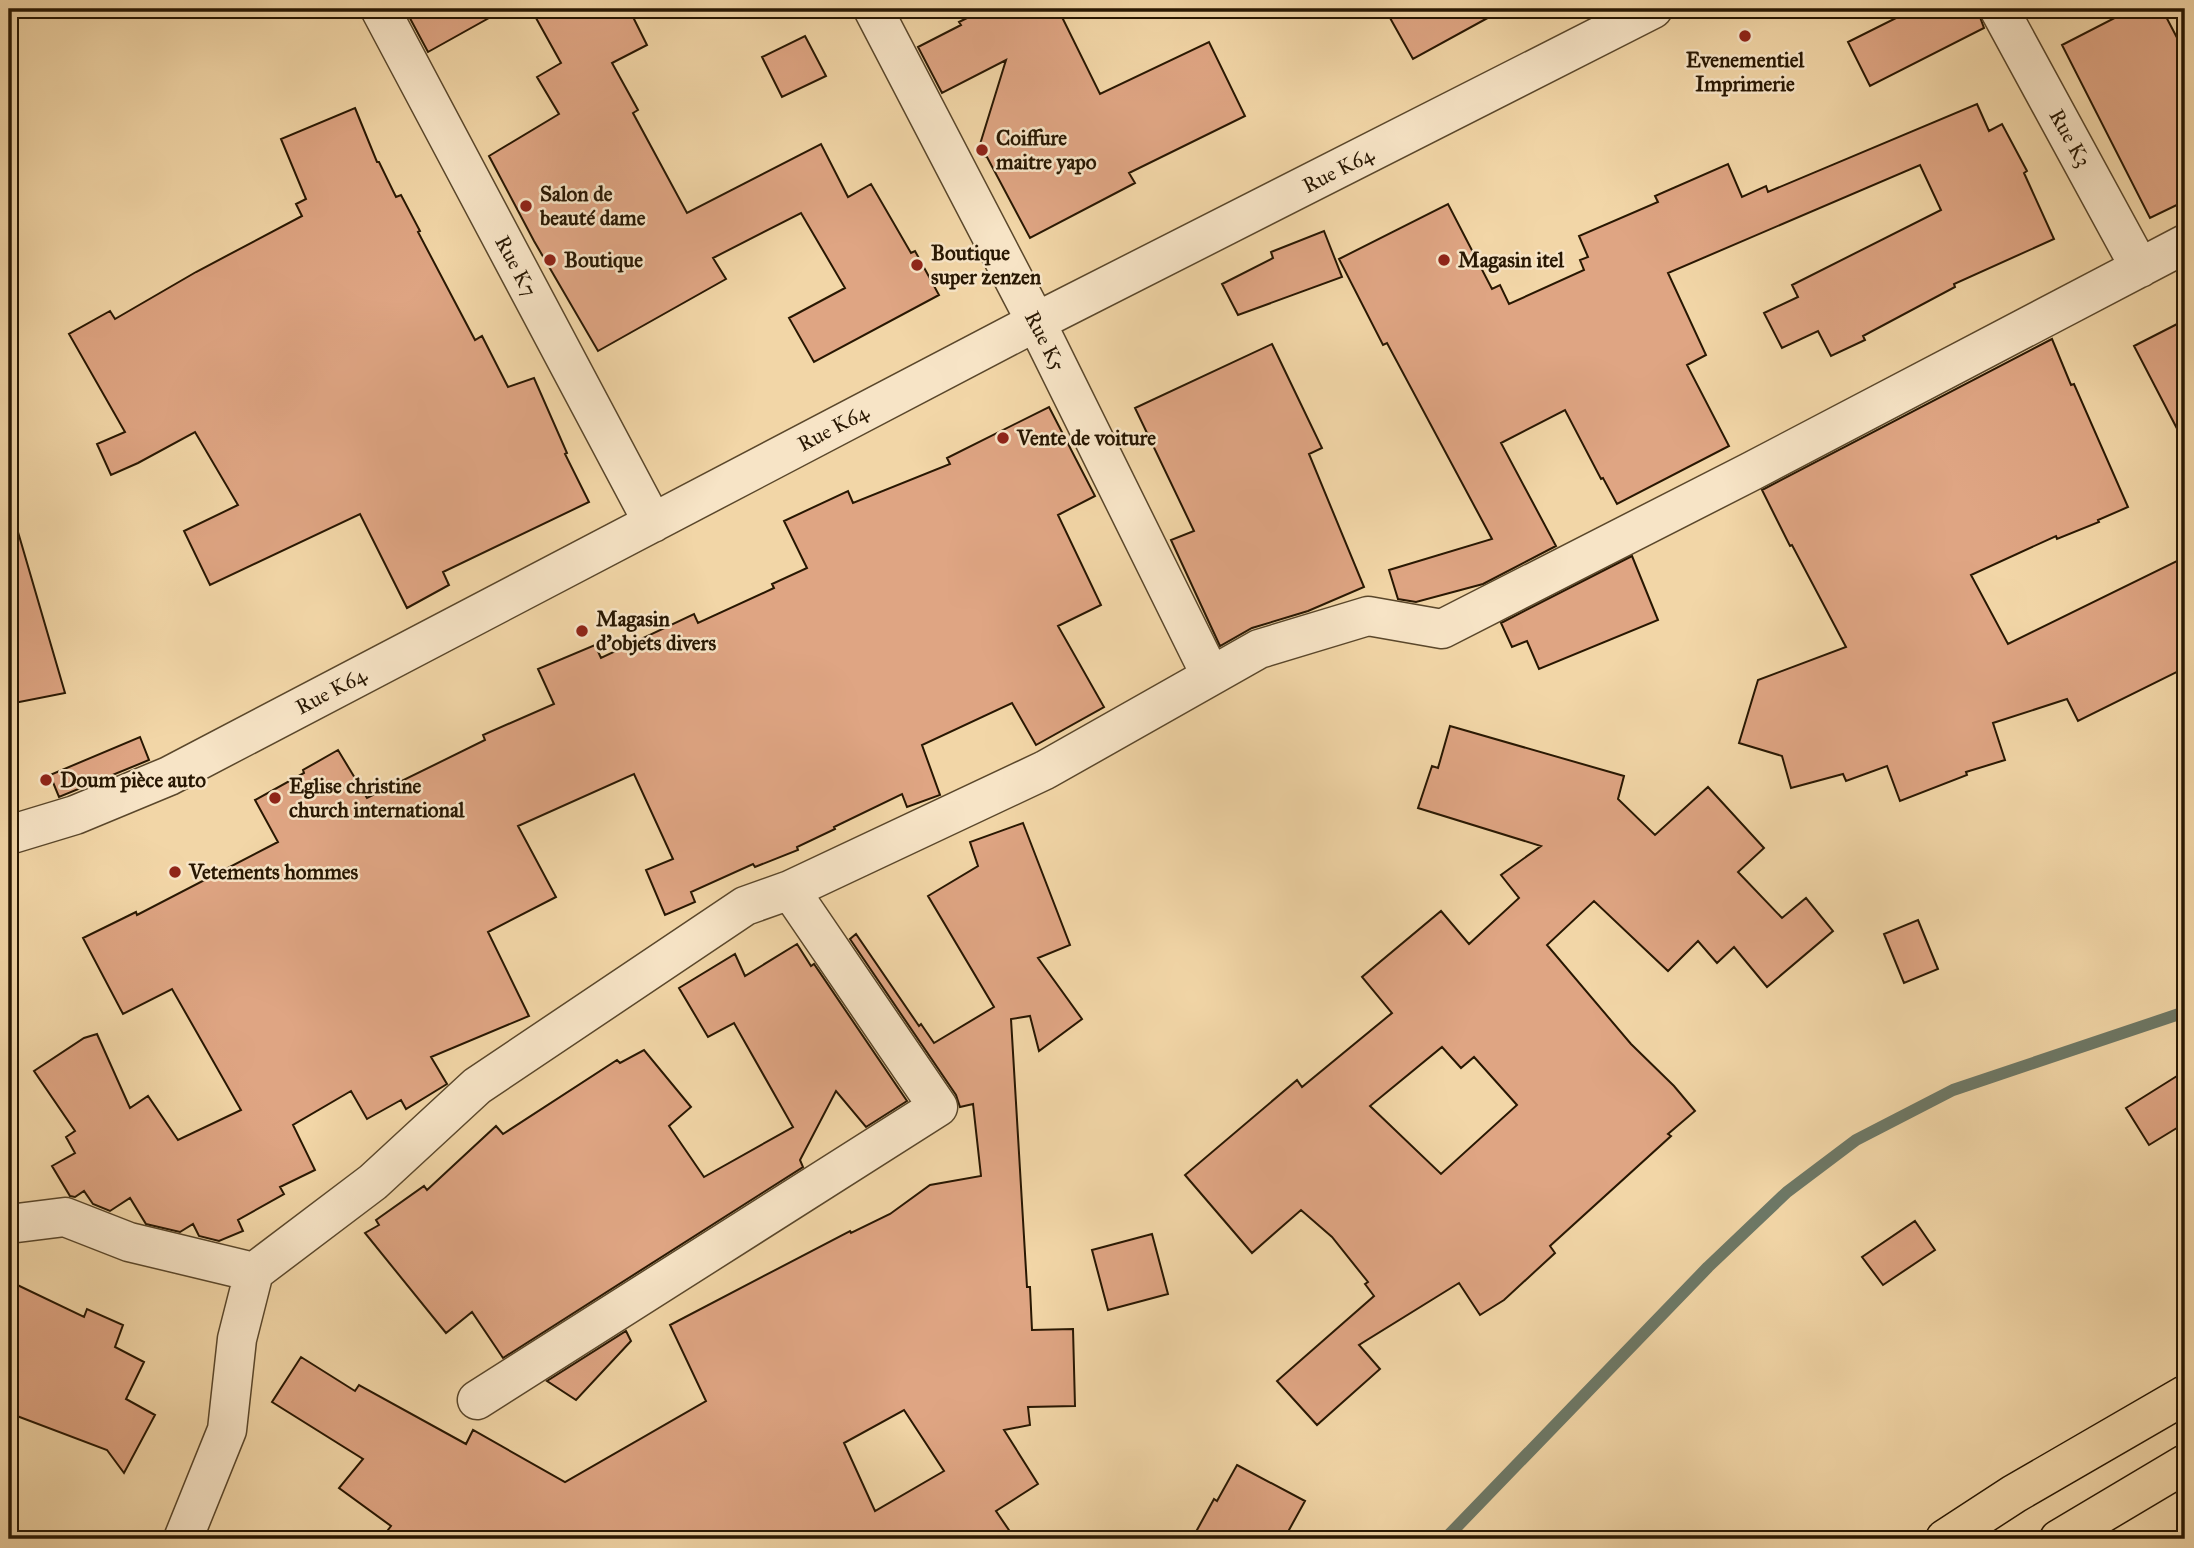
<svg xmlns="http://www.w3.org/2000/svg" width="2194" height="1548" viewBox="0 0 2194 1548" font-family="'IM FELL Great Primer',serif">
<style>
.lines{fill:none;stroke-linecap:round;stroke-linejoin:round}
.stream{stroke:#6d7866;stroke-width:12}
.building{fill:#dfa583;stroke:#281702;stroke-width:2;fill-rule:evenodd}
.minor-casing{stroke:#5a472b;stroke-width:41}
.major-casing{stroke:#281702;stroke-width:41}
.minor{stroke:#f7e4c6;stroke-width:38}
.major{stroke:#f2d6a7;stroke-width:38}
.poi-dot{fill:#8f2418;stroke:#f7e4c6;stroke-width:2.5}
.labels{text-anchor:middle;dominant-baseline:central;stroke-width:5;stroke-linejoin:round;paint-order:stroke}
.poi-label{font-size:21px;font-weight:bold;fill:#281702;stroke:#f7e4c6;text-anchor:start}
.street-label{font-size:21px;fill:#281702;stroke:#f7e4c6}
</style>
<rect width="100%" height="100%" fill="#f2d6a7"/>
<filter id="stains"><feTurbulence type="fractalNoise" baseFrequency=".00286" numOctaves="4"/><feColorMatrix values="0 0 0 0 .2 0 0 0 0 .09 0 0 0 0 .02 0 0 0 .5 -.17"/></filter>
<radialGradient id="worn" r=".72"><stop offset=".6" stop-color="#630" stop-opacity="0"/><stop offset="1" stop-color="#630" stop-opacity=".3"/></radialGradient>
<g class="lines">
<path class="stream" d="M 1445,1539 L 1708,1267 L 1787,1192 L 1856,1140 L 1953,1090 L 2185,1012"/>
</g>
<path class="building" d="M 405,9 L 505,9 L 428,52 Z
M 531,9 L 629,9 L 647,45 L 612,63 L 638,110 L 633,113 L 687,213 L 821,144 L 848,197 L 871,184 L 911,253 L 915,251 L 939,295 L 814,362 L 789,318 L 845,288 L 801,213 L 713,258 L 726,279 L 598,351 L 534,241 L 489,156 L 559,114 L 537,77 L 561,63 Z
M 985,9 L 1058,9 L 1100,94 L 1209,42 L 1245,116 L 1129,173 L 1135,183 L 1030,238 L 987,157 L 977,154 L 1006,60 L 942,93 L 918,47 L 961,25 L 959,22 Z
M 1385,9 L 1504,9 L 1413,59 Z
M 1914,9 L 1977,9 L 1984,28 L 1870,86 L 1848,42 Z
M 2132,9 L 2162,9 L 2185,53 L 2185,201 L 2150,218 L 2062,45 Z
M 805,36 L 826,76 L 782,97 L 762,57 Z
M 1977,104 L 1989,131 L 2002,124 L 2027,171 L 2024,173 L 2054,239 L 1954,284 L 1955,287 L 1863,336 L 1865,340 L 1831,356 L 1818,331 L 1782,348 L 1764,313 L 1798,297 L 1792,285 L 1941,210 L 1920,165 L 1668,273 L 1706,355 L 1687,365 L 1729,446 L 1617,504 L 1603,478 L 1601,479 L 1565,410 L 1501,443 L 1556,546 L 1483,584 L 1416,602 L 1398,599 L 1389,570 L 1492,539 L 1387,343 L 1383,345 L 1339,259 L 1448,204 L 1492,289 L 1500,285 L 1509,304 L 1584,270 L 1580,260 L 1588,257 L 1579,236 L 1658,202 L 1655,196 L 1728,164 L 1742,197 L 1766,186 L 1768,192 Z
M 355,108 L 377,162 L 379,162 L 396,197 L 401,195 L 420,231 L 418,232 L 475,340 L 482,336 L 508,387 L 534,378 L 567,453 L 565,454 L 589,502 L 443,572 L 449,585 L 407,608 L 360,514 L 210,585 L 184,531 L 238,505 L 195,432 L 138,463 L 111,475 L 97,444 L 125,432 L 69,334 L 110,311 L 115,319 L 196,272 L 302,216 L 296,204 L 306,199 L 281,139 Z
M 1324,231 L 1342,277 L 1238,315 L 1222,284 L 1273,258 L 1271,252 Z
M 2185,320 L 2185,444 L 2134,346 Z
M 2052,339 L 2071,385 L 2074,384 L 2128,507 L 2098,520 L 2099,522 L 2057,539 L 2056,536 L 1971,575 L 2008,644 L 2185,557 L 2185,668 L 2078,721 L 2067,699 L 1993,723 L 2005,760 L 1966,772 L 1967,775 L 1900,801 L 1887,766 L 1846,781 L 1843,774 L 1791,788 L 1782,756 L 1739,743 L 1758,680 L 1846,647 L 1792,545 L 1790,546 L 1762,490 Z
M 1272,344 L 1322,448 L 1309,454 L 1364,587 L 1308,611 L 1252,628 L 1220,646 L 1171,540 L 1194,531 L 1135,408 Z
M 1049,407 L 1095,496 L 1058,515 L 1101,605 L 1058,626 L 1104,707 L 1036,745 L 1012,703 L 922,745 L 940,795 L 907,807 L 902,794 L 834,827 L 835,829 L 797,847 L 798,850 L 755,867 L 753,864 L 691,892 L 695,902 L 665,915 L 646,870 L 673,859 L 634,774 L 518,826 L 556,897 L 488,932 L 529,1016 L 431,1057 L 447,1084 L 406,1109 L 401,1100 L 367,1119 L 351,1091 L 293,1125 L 315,1170 L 280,1187 L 284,1194 L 238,1220 L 243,1231 L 219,1241 L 199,1236 L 193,1224 L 180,1232 L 146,1224 L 130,1198 L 110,1211 L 93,1204 L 84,1191 L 75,1197 L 70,1196 L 52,1166 L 75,1153 L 66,1137 L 75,1131 L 34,1071 L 84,1038 L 97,1034 L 130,1108 L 148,1096 L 178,1140 L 241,1110 L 172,989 L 123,1014 L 83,938 L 136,912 L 137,915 L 278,842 L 255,800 L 304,773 L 303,770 L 338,750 L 367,798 L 485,740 L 483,735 L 554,704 L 538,669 L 595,645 L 601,658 L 694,614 L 698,623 L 774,588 L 772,584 L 807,568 L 784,521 L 848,491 L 853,503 L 950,464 L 947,458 Z
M 18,532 L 65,693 L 9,704 L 9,534 Z
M 1632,556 L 1658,620 L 1539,669 L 1527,641 L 1512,647 L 1501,623 Z
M 1450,726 L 1624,776 L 1618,799 L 1655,835 L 1708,787 L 1764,848 L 1738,872 L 1782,918 L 1806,898 L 1833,931 L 1767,987 L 1734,947 L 1717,963 L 1698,941 L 1668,971 L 1594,901 L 1547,945 L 1631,1044 L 1674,1086 L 1695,1111 L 1668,1134 L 1671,1136 L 1550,1246 L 1555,1253 L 1504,1300 L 1480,1315 L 1459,1283 L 1359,1345 L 1380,1369 L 1317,1425 L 1277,1381 L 1374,1296 L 1365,1284 L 1368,1282 L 1332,1237 L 1301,1210 L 1252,1253 L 1185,1175 L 1297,1080 L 1302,1087 L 1392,1013 L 1362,977 L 1441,911 L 1469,944 L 1519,898 L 1501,875 L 1541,846 L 1418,808 L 1432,766 L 1438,768 ZM 1442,1047 L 1461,1068 L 1474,1057 L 1517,1105 L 1441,1174 L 1370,1106 Z
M 140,737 L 149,760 L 59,797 L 50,775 Z
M 1023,823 L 1070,945 L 1038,958 L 1082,1019 L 1039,1051 L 1030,1016 L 1011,1019 L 1027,1287 L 1030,1287 L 1032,1330 L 1073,1329 L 1075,1406 L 1028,1407 L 1030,1425 L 1004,1430 L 1038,1484 L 996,1511 L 1015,1539 L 381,1539 L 391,1526 L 339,1488 L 363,1459 L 272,1402 L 301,1357 L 355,1391 L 359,1385 L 466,1444 L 473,1430 L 565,1482 L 706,1401 L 670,1325 L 850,1231 L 851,1233 L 890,1214 L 930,1185 L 981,1176 L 973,1104 L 960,1107 L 956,1095 L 850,939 L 856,934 L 919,1026 L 921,1024 L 934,1043 L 994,1007 L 928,896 L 978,866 L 970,842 ZM 904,1410 L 944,1471 L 875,1511 L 844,1443 Z
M 1918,920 L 1938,969 L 1904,983 L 1884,934 Z
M 797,944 L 811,966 L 814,964 L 907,1101 L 866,1127 L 836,1091 L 800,1160 L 803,1167 L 503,1358 L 472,1312 L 446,1333 L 365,1233 L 379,1225 L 376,1220 L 424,1186 L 427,1190 L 496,1126 L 503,1134 L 617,1060 L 620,1063 L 644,1050 L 691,1107 L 669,1126 L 704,1177 L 793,1127 L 734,1023 L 708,1037 L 679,988 L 735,954 L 745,976 Z
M 2185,1071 L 2185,1123 L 2149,1145 L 2126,1108 Z
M 1915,1221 L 1935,1250 L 1883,1285 L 1862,1257 Z
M 1152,1234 L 1168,1294 L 1108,1310 L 1092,1250 Z
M 9,1281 L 84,1317 L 87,1309 L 123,1325 L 115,1347 L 144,1362 L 126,1399 L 155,1415 L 124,1473 L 107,1450 L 9,1413 Z
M 626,1331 L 631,1341 L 576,1400 L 547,1381 Z
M 1237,1465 L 1305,1501 L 1284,1539 L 1192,1539 L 1214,1499 L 1217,1501 Z"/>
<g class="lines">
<g class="minor-casing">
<path id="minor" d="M 380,9 L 653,523
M 873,9 L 1036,322 L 1211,676
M 1999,9 L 2140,268
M 9,835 L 75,815 L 169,776 L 1036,322 L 1653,9
M 9,1224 L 65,1217 L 129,1242 L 254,1272
M 477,1400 L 938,1107 L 790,890
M 183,1539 L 227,1430 L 237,1339 L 254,1272 L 373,1182 L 477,1086 L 745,906 L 790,890 L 1045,770 L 1259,649 L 1368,616 L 1442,629 L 1750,472 L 2185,244"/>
</g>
<g class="major-casing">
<path id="major" d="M 1945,1539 L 2014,1494 L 2185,1395
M 2059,1539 L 2185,1464"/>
</g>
<use href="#minor" class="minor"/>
<use href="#major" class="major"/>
</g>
<g class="poi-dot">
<circle cx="1745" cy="36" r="7"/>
<circle cx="982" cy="150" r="7"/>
<circle cx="526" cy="206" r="7"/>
<circle cx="550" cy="260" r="7"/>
<circle cx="1444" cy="260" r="7"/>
<circle cx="917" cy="265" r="7"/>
<circle cx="1003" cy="438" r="7"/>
<circle cx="582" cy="631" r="7"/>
<circle cx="46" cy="780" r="7"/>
<circle cx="275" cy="798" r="7"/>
<circle cx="175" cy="872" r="7"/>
</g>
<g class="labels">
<g class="poi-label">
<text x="1745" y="60" text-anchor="middle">Evenementiel<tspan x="1745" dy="24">Imprimerie</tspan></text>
<text x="996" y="138">Coiffure<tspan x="996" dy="24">maitre yapo</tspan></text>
<text x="540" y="194">Salon de<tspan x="540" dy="24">beauté dame</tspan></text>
<text x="931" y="253">Boutique<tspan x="931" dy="24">super zenzen</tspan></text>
<text x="564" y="260">Boutique</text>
<text x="1458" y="260">Magasin itel</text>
<text x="1017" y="438">Vente de voiture</text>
<text x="596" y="619">Magasin<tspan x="596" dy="24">d'objets divers</tspan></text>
<text x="60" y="780">Doum pièce auto</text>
<text x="289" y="786">Eglise christine<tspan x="289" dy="24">church international</tspan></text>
<text x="189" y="872">Vetements hommes</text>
</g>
<g class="street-label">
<text transform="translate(2070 138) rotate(61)">Rue K3</text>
<text transform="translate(1338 170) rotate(-27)">Rue K64</text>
<text transform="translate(516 266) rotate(62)">Rue K7</text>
<text transform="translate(1045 341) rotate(63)">Rue K5</text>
<text transform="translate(833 428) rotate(-28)">Rue K64</text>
<text transform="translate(331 691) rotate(-28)">Rue K64</text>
</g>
</g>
<rect width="2194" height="1548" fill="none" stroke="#f2d6a7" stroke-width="35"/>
<rect x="10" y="10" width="2173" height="1527" fill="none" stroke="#281702" stroke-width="3.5"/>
<rect x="18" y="18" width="2159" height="1513" fill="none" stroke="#281702" stroke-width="2"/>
<rect width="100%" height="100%" filter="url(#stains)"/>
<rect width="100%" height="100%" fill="url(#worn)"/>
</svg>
